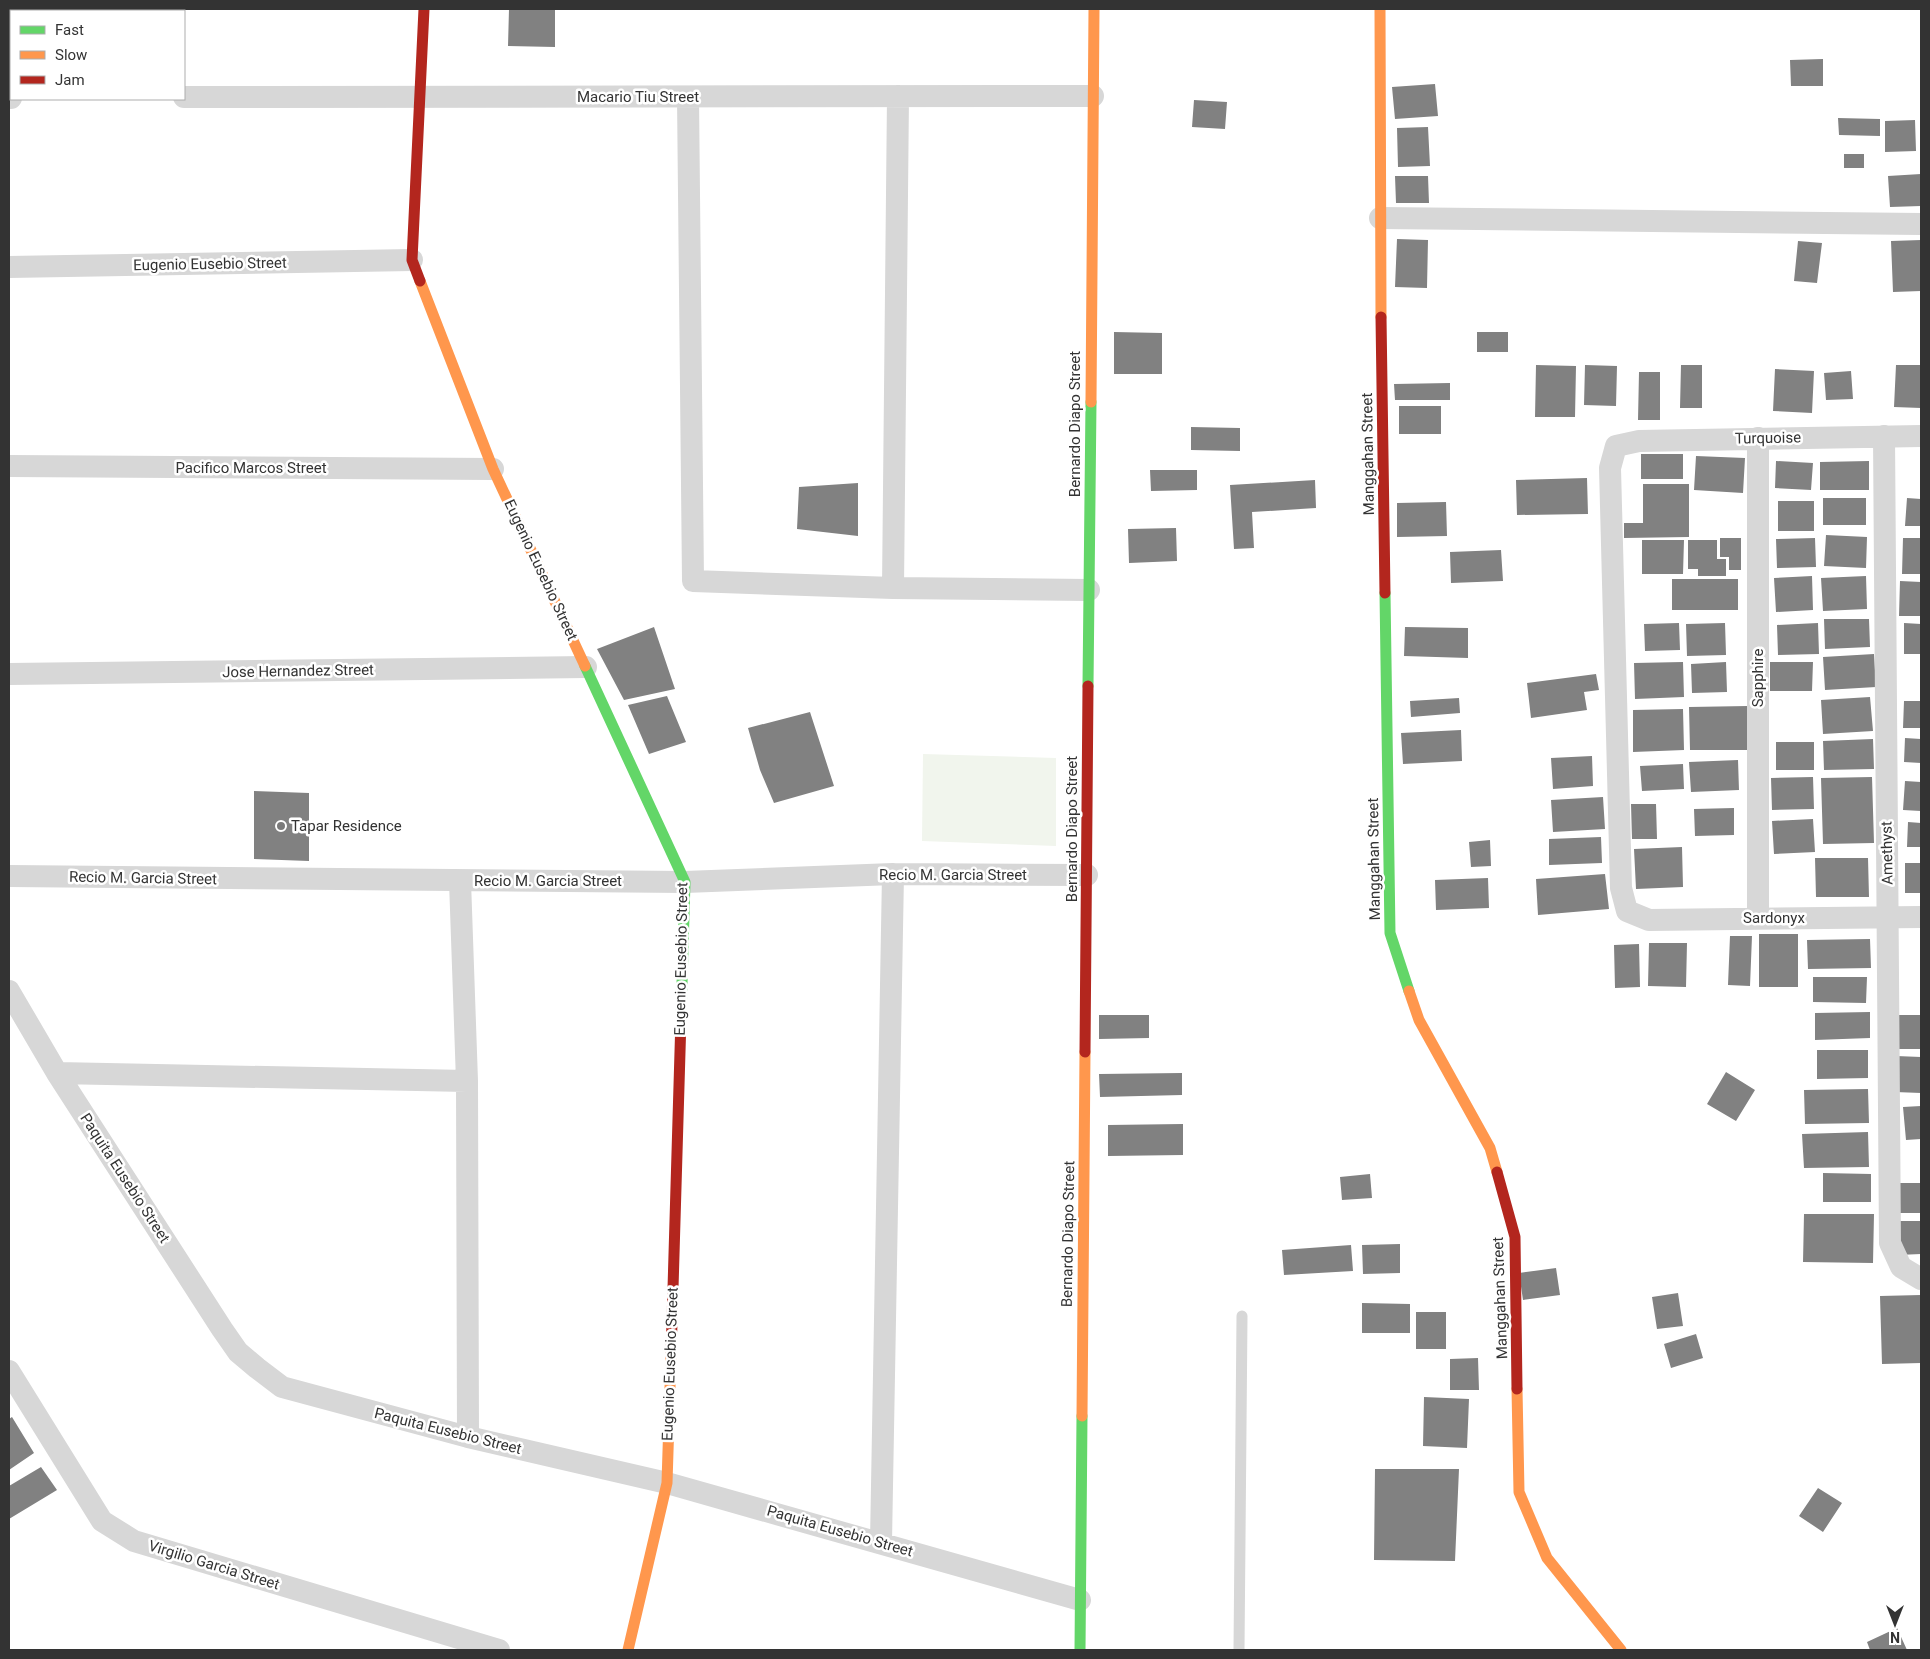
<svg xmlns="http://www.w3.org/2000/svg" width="1930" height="1659" viewBox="0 0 1930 1659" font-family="Roboto,sans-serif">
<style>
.green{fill:#f1f5ed}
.building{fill:#818181}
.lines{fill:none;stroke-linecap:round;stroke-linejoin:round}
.lane{stroke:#d7d7d7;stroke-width:11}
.street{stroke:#d7d7d7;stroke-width:22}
.fast{stroke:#63d668;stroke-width:11}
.slow{stroke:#ff974d;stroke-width:11}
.jam{stroke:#b3261e;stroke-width:11}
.poi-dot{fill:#7a7a7a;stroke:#fff;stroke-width:2}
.labels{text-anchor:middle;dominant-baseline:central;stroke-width:5;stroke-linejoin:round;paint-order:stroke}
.street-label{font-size:15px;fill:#333;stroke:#fff}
.poi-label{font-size:15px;fill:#333;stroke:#fff;text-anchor:start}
</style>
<rect width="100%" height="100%" fill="#fff"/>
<path class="green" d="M 923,754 L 1056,758 L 1056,846 L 922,841 Z"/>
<path class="building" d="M 509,9 L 555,9 L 555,47 L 508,46 Z
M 1823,59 L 1823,86 L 1791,86 L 1790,60 Z
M 1435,84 L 1438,116 L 1395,119 L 1392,87 Z
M 1194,100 L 1227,102 L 1225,129 L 1192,127 Z
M 1838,118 L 1880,119 L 1880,136 L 1839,135 Z
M 1915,120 L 1916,151 L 1885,152 L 1885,121 Z
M 1428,127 L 1430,166 L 1398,167 L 1397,128 Z
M 1844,154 L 1864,154 L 1864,168 L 1844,168 Z
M 1921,174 L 1921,206 L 1890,207 L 1888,176 Z
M 1395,176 L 1428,176 L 1429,203 L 1396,203 Z
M 1397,239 L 1428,240 L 1427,288 L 1395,287 Z
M 1921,240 L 1921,291 L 1893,292 L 1891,241 Z
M 1798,241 L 1822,243 L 1817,283 L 1794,281 Z
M 1114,332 L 1162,333 L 1162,374 L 1114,374 Z
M 1477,332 L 1508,332 L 1508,352 L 1477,352 Z
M 1536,365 L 1576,366 L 1575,417 L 1535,417 Z
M 1585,365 L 1617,366 L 1616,406 L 1584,405 Z
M 1681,365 L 1702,365 L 1702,408 L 1680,408 Z
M 1896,365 L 1921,365 L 1921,408 L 1894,407 Z
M 1775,369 L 1814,371 L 1812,413 L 1773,411 Z
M 1851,371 L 1853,399 L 1826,400 L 1824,373 Z
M 1639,372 L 1660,372 L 1660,420 L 1638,420 Z
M 1450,383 L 1450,400 L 1395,400 L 1394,384 Z
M 1399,406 L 1441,406 L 1441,434 L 1399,434 Z
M 1191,427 L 1240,428 L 1240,451 L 1191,450 Z
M 1641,454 L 1683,454 L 1683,479 L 1641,479 Z
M 1696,456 L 1745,458 L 1743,493 L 1694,490 Z
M 1776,461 L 1813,463 L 1811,490 L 1775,488 Z
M 1869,461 L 1869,490 L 1820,490 L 1820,462 Z
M 1150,470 L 1197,470 L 1197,490 L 1151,491 Z
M 1587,478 L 1588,514 L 1517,515 L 1516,480 Z
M 1315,480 L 1316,508 L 1252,512 L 1254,548 L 1234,549 L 1230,485 Z
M 858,483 L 858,536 L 797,529 L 799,487 Z
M 1643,484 L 1689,484 L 1689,537 L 1624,538 L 1624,523 L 1643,523 Z
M 1823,498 L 1866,498 L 1866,525 L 1823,525 Z
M 1907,498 L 1921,499 L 1921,526 L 1905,526 Z
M 1778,501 L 1814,501 L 1814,531 L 1778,531 Z
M 1446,502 L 1447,536 L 1397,537 L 1397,503 Z
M 1176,528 L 1177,561 L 1129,563 L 1128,529 Z
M 1826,535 L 1867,537 L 1866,568 L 1824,566 Z
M 1720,538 L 1741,538 L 1741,570 L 1729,570 L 1729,557 L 1720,557 Z
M 1815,538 L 1816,567 L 1777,568 L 1776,539 Z
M 1903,538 L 1921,538 L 1921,574 L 1902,574 Z
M 1642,540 L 1684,540 L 1683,574 L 1642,574 Z
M 1688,540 L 1717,540 L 1717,559 L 1726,559 L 1726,576 L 1698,576 L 1698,569 L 1688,569 Z
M 1501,550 L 1503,581 L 1451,583 L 1450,552 Z
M 1812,576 L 1813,610 L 1776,612 L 1774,578 Z
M 1866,576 L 1867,609 L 1823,611 L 1821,578 Z
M 1672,579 L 1738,579 L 1738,610 L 1672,610 Z
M 1900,581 L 1921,582 L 1921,616 L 1899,616 Z
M 1824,619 L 1869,619 L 1870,647 L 1825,649 Z
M 1679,623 L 1680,650 L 1645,651 L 1644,624 Z
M 1725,623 L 1726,655 L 1687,656 L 1686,624 Z
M 1818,623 L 1819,654 L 1778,655 L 1777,625 Z
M 1904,623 L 1921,624 L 1921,654 L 1904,654 Z
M 654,627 L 675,689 L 624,700 L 597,649 Z
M 1405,627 L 1468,628 L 1468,658 L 1404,656 Z
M 1874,654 L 1876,687 L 1825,690 L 1823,657 Z
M 1683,662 L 1684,697 L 1635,699 L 1634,663 Z
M 1726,662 L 1727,692 L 1692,693 L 1691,664 Z
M 1770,662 L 1813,662 L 1812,691 L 1770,691 Z
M 1596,674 L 1599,690 L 1584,692 L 1587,710 L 1531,718 L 1527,683 Z
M 667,696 L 686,742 L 649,754 L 628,705 Z
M 1870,697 L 1873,731 L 1823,734 L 1821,700 Z
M 1459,698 L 1460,713 L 1411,717 L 1410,701 Z
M 1904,701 L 1921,701 L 1921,728 L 1903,728 Z
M 1748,706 L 1748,750 L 1690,750 L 1689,707 Z
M 1683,709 L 1684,750 L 1633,752 L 1633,710 Z
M 810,712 L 834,786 L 774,803 L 760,770 L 748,728 Z
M 1461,730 L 1462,761 L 1403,764 L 1401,733 Z
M 1905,738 L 1921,739 L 1921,763 L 1904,762 Z
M 1873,739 L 1874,769 L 1824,770 L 1823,741 Z
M 1776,742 L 1814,742 L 1814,770 L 1776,770 Z
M 1592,756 L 1593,786 L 1553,789 L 1551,758 Z
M 1738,760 L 1739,790 L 1691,792 L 1689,762 Z
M 1683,764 L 1684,789 L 1642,791 L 1640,766 Z
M 1813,777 L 1814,809 L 1772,810 L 1771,778 Z
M 1872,777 L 1874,843 L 1823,844 L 1821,778 Z
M 1905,781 L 1921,782 L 1921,811 L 1903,810 Z
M 254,791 L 309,793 L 309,861 L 254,859 Z
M 1603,797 L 1605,829 L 1553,832 L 1551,800 Z
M 1631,804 L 1656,804 L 1657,839 L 1632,839 Z
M 1734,808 L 1734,835 L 1695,836 L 1694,809 Z
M 1813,819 L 1815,852 L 1774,854 L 1772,821 Z
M 1908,822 L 1921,823 L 1921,847 L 1907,847 Z
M 1601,837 L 1602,863 L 1549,865 L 1549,839 Z
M 1490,840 L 1491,866 L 1471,867 L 1469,842 Z
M 1682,847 L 1683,887 L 1636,889 L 1634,849 Z
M 1815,858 L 1868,858 L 1869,897 L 1816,897 Z
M 1905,863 L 1921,863 L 1921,893 L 1905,893 Z
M 1605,874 L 1609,909 L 1538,915 L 1536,879 Z
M 1488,878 L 1489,908 L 1436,910 L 1435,880 Z
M 1759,934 L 1798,934 L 1798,987 L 1759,987 Z
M 1730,936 L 1752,936 L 1750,986 L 1728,985 Z
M 1870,939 L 1871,968 L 1808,969 L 1807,940 Z
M 1649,943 L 1687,943 L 1686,987 L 1648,986 Z
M 1639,944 L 1640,987 L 1615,988 L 1614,945 Z
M 1813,977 L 1867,977 L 1866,1003 L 1813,1002 Z
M 1870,1012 L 1870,1038 L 1815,1040 L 1815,1013 Z
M 1099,1015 L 1149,1015 L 1149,1038 L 1099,1039 Z
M 1891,1015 L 1921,1015 L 1921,1049 L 1891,1049 Z
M 1817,1050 L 1868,1050 L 1868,1078 L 1817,1079 Z
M 1896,1056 L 1921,1057 L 1921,1093 L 1895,1092 Z
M 1726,1072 L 1755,1090 L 1736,1121 L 1707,1104 Z
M 1182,1073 L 1182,1095 L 1100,1097 L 1099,1074 Z
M 1868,1089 L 1869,1123 L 1805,1124 L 1804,1090 Z
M 1921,1106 L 1921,1139 L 1906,1140 L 1903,1107 Z
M 1183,1124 L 1183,1155 L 1108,1156 L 1108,1125 Z
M 1868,1132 L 1869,1167 L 1804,1168 L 1802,1134 Z
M 1823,1173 L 1871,1174 L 1871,1202 L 1823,1202 Z
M 1370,1174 L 1372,1198 L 1342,1200 L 1340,1177 Z
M 1898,1183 L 1921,1183 L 1921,1213 L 1899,1213 Z
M 1804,1214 L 1874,1214 L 1873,1263 L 1803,1262 Z
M 1898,1221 L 1921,1221 L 1921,1254 L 1898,1255 Z
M 1400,1244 L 1400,1273 L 1363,1274 L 1362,1245 Z
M 1351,1245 L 1353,1271 L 1284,1275 L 1282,1250 Z
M 1556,1268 L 1560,1295 L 1523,1300 L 1519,1273 Z
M 1678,1293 L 1683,1326 L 1657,1329 L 1652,1297 Z
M 1921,1295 L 1921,1363 L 1882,1364 L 1880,1296 Z
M 1362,1303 L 1410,1304 L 1410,1333 L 1362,1333 Z
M 1416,1312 L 1446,1312 L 1446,1349 L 1416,1349 Z
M 1696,1334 L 1703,1358 L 1671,1368 L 1664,1344 Z
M 1478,1358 L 1479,1390 L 1450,1390 L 1450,1359 Z
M 1424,1397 L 1469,1399 L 1467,1448 L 1423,1446 Z
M 12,1417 L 34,1453 L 9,1470 L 9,1419 Z
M 41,1467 L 57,1490 L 9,1519 L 9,1486 Z
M 1375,1469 L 1459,1469 L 1455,1561 L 1374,1560 Z
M 1818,1488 L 1842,1503 L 1823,1532 L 1799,1516 Z
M 1897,1628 L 1907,1650 L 1870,1650 L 1867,1642 Z"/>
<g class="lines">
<path class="lane" d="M 1239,1650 L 1242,1316"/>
<path class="street" d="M 184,97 L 1093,96
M 688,97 L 693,581 L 893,588 L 1089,590
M 9,98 L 11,98
M 1380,218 L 1921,224
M 9,267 L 412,260
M 1884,436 L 1890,1243 L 1901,1267 L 1921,1279
M 1921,436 L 1639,441 L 1616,446 L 1610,468 L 1621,888 L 1627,911 L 1649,920 L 1921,917
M 1758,438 L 1758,918
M 9,466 L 493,469
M 893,588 L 898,96
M 9,674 L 586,667
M 9,876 L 685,882 L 893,874 L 1087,875
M 460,881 L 467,1081 L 468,1437
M 9,991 L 57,1073 L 222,1329 L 238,1352 L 257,1368 L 282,1387 L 468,1437 L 667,1483 L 1080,1600
M 57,1073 L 467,1081
M 9,1371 L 102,1521 L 134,1541 L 499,1650
M 881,1542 L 893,874"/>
<path class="fast" d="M 1385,593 L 1390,933 L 1409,991
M 585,666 L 685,882 L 681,1018
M 1088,686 L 1091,402
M 1080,1650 L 1082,1416"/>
<path class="slow" d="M 1380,9 L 1381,317
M 420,281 L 493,469 L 585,666
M 1091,402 L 1094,9
M 1409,991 L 1419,1020 L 1490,1148 L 1497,1172
M 1517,1389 L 1519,1492 L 1547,1558 L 1621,1650
M 1082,1416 L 1085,1052
M 628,1650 L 667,1483 L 671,1356"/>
<path class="jam" d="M 420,281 L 412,260 L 424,9
M 1381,317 L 1385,593
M 1085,1052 L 1088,686
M 1497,1172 L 1515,1237 L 1517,1389
M 671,1356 L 681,1018"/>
</g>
<circle class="poi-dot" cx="281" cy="826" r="5"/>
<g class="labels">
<g class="street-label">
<text x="638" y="97">Macario Tiu Street</text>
<text transform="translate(210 264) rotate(-1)">Eugenio Eusebio Street</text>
<text transform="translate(1075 424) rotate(-90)">Bernardo Diapo Street</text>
<text transform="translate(1768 438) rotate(-1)">Turquoise</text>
<text transform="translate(1368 454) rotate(-91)">Manggahan Street</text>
<text x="251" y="468">Pacifico Marcos Street</text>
<text transform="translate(541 570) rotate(65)">Eugenio Eusebio Street</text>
<text transform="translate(298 671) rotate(-1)">Jose Hernandez Street</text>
<text transform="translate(1758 678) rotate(-90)">Sapphire</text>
<text transform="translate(1072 829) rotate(-90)">Bernardo Diapo Street</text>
<text transform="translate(1887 853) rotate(-91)">Amethyst</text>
<text transform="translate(1374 859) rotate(-91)">Manggahan Street</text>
<text x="953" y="875">Recio M. Garcia Street</text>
<text transform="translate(143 878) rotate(1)">Recio M. Garcia Street</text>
<text x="548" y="881">Recio M. Garcia Street</text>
<text x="1774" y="918">Sardonyx</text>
<text transform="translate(681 959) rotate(-89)">Eugenio Eusebio Street</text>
<text transform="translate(125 1178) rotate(57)">Paquita Eusebio Street</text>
<text transform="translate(1068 1234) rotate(-89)">Bernardo Diapo Street</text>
<text transform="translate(1500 1298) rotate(-92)">Manggahan Street</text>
<text transform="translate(670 1364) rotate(-88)">Eugenio Eusebio Street</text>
<text transform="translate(448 1431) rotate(14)">Paquita Eusebio Street</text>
<text transform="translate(840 1531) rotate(16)">Paquita Eusebio Street</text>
<text transform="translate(214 1565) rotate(17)">Virgilio Garcia Street</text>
</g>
<g class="poi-label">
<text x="291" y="826">Tapar Residence</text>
</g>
</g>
<rect width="1930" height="1659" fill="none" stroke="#333333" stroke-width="20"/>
<rect x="10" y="10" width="175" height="90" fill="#ffffff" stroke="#adadad"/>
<rect x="20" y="26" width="25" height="8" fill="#63d668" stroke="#adadad"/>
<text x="55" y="35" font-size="15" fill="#333333">Fast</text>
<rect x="20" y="51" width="25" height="8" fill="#ff974d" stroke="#adadad"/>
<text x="55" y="60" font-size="15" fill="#333333">Slow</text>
<rect x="20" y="76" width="25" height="8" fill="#b3261e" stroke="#adadad"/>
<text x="55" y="85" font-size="15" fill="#333333">Jam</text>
<g transform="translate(1895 1624) rotate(180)" stroke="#ffffff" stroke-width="4" paint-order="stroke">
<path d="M0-4L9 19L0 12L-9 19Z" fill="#333333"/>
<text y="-8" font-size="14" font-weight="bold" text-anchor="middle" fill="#333333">N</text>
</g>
</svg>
